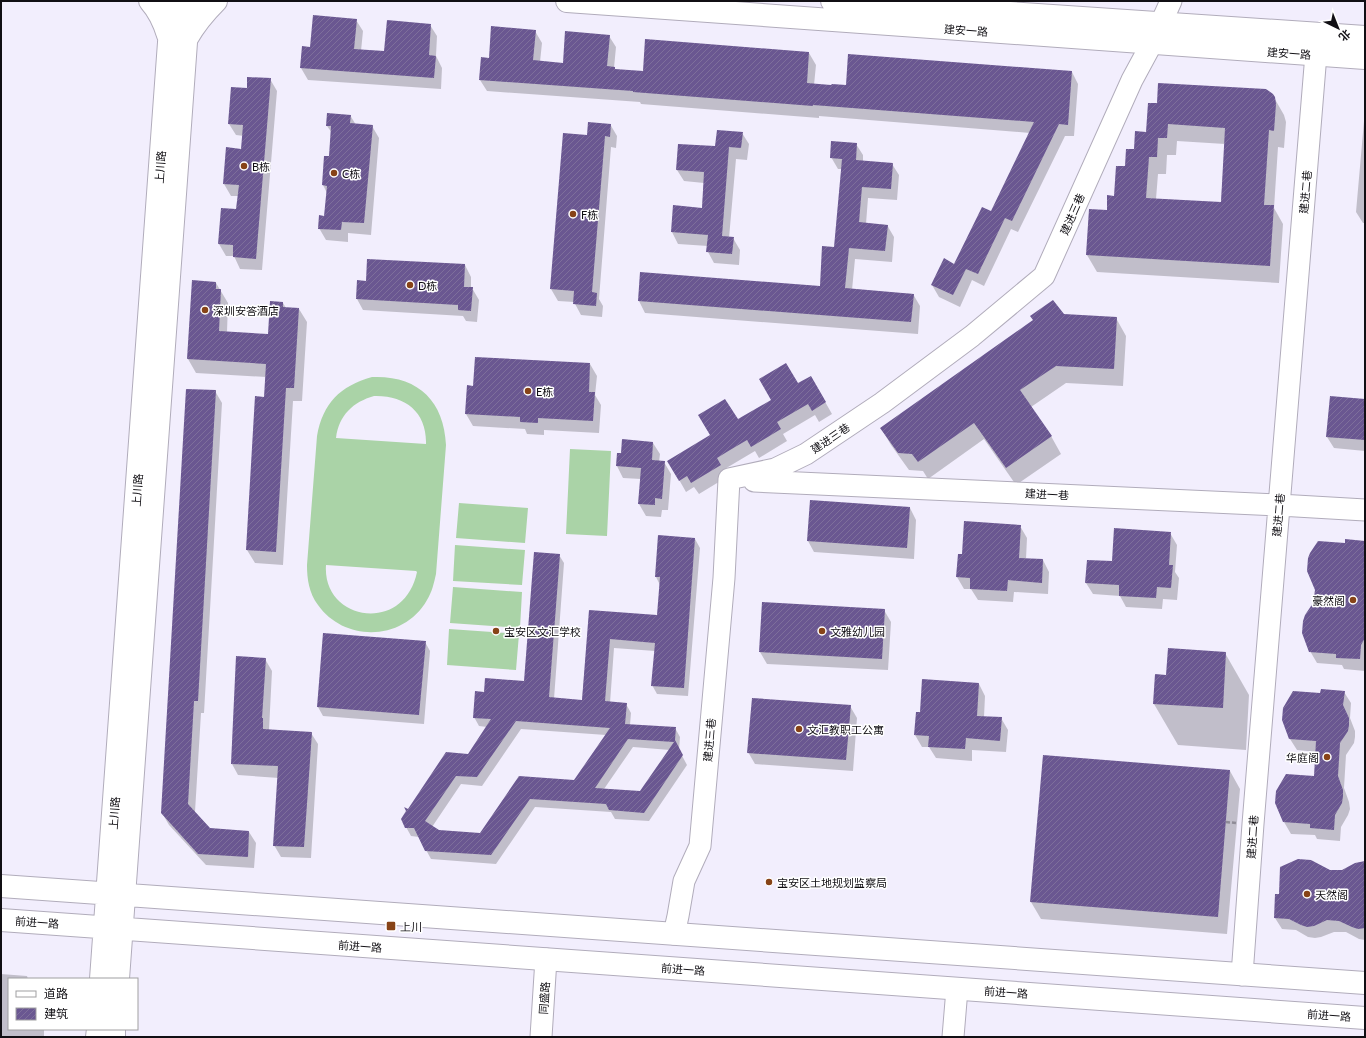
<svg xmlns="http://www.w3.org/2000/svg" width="1366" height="1038" viewBox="0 0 1366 1038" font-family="Lato,'Noto Sans SC',sans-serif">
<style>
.pitch{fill:#aad3a7;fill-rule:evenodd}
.shadow{fill:#0003;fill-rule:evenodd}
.building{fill:url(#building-hatch);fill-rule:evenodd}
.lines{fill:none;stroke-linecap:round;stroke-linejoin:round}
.minor-casing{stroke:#b1acbb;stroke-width:23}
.major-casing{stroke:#b1acbb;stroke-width:24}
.path{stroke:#8f8c97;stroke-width:2.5;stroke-dasharray:4 2;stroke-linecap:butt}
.minor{stroke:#fff;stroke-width:21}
.major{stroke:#fff;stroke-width:22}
.poi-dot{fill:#874317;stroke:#fff;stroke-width:1.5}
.labels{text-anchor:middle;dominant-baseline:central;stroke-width:3;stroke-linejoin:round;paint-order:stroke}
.street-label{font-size:11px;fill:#110f14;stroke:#fff}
.poi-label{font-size:11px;fill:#110f14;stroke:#fff;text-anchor:start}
</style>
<defs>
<pattern id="building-hatch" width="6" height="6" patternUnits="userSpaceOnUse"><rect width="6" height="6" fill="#6a5791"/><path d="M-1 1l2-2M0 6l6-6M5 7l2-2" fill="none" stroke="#7e6f9b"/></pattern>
</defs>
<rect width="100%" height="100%" fill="#f2eefd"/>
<path class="pitch" d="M 372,377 C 417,375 444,400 446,445 L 436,574 C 434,583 432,592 427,600 C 404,641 345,643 318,605 C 309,593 307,579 307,565 L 317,436 C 323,403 340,386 372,377 ZM 374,396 C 405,395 427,412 426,444 L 336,438 C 339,415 353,402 374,396 ZM 326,565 L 416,571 L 417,572 C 404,635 322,621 326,565 Z
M 570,449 L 611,451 L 607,536 L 566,534 Z
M 459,503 L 528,508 L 525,543 L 456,538 Z
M 455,545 L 525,550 L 522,585 L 453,581 Z
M 453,587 L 522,592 L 520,628 L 450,623 Z
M 449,629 L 519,634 L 516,670 L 447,665 Z"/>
<path class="shadow" d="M 356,20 L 363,31 L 361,51 L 385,53 L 430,25 L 437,36 L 436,56 L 442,68 L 441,89 L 308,80 L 301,68 L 303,47 L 311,48 Z
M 535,31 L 542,43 L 540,62 L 563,64 L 609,36 L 616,47 L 614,68 L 615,70 L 644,72 L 809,53 L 816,65 L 814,85 L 847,86 L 1072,72 L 1078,84 L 1074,136 L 1065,136 L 1018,232 L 1011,229 L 984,286 L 972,280 L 960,307 L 939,297 L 932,285 L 955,265 L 991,213 L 1030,133 L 819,116 L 819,118 L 641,104 L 640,102 L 487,91 L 480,80 L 490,59 Z
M 270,79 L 277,91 L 262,270 L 240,269 L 234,256 L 226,256 L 219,244 L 222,209 L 237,210 L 239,196 L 231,196 L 224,184 L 242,150 L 244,136 L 236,135 L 229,124 L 247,89 Z
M 1272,94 L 1284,115 L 1286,122 L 1284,148 L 1278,147 L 1274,208 L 1283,224 L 1279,283 L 1097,272 L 1087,255 L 1115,197 L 1126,168 L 1135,150 L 1147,133 L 1158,104 ZM 1177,141 L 1225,144 L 1221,203 L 1156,199 L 1158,174 L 1166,174 L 1167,155 L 1176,155 Z
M 350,115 L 356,125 L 372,126 L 379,138 L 371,235 L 348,233 L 348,242 L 326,240 L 319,228 L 325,217 L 327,193 L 323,185 L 330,157 L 332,133 L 327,126 Z
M 1364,121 L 1365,121 L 1365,223 L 1363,223 L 1356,212 Z
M 610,124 L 617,136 L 616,148 L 611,147 L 599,299 L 603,306 L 602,317 L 581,315 L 574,302 L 558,301 L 551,289 L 588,136 Z
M 742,133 L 749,144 L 747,160 L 736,159 L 729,238 L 733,238 L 740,250 L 739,265 L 714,263 L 708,252 L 708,246 L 678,244 L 672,232 L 702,209 L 704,183 L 684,181 L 677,170 Z
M 856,144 L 863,155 L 863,161 L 892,164 L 899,175 L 897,200 L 868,198 L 866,224 L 887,225 L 894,237 L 892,262 L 855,259 L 852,290 L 913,294 L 920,306 L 918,334 L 645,313 L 639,301 L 820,287 L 835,248 L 842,169 L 838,169 L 831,157 Z
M 465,265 L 471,277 L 471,288 L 472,288 L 479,300 L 477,322 L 466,321 L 463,316 L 363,310 L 357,299 L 367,282 Z
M 216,283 L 228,303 L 227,332 L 269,335 L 283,303 L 286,308 L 299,309 L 307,322 L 302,401 L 293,401 L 283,565 L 255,563 L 247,550 L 265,398 L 266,377 L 196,373 L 188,359 Z
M 1063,315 L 1116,318 L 1126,336 L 1123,386 L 1066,383 L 1031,407 L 1051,436 L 1061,454 L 1016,485 L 984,439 L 928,479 L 923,471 L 909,470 L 891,445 L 881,428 Z
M 590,364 L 597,376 L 595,395 L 601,405 L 599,433 L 544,430 L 544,435 L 527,434 L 525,429 L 473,426 L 466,414 Z
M 811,377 L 832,414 L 819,422 L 815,415 L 783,434 L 787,441 L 759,458 L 755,451 L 723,470 L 727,477 L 699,494 L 694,487 L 686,492 L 669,462 Z
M 215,391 L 222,403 L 204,713 L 201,713 L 195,812 L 210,829 L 249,832 L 256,843 L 254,868 L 206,865 L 169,825 L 162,813 Z
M 1365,400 L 1365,451 L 1334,448 L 1327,437 Z
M 653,443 L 660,454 L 659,462 L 664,462 L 671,474 L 668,510 L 662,510 L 661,517 L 646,516 L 639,504 L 641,479 L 623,478 L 617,466 L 618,454 L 622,454 Z
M 910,508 L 916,520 L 914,559 L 814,552 L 808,541 Z
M 1020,526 L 1027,538 L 1026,559 L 1043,560 L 1049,572 L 1048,594 L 1014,592 L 1013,602 L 978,600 L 971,589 L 964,589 L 957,577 Z
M 1170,533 L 1177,545 L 1175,572 L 1179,578 L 1177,600 L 1163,599 L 1162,609 L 1126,607 L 1120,596 L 1093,594 L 1086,583 L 1113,562 Z
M 695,539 L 700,548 L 688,696 L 657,694 L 652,685 L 655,651 L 614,648 L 610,703 L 626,704 L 631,713 L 630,725 L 675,728 L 680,737 L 679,750 L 687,765 L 649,821 L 615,819 L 611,812 L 535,807 L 496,864 L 431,859 L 419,837 L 411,836 L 406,827 L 408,811 L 468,755 L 487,727 L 479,726 L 474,717 L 485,693 L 525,682 L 559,555 L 564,563 L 554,699 L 582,701 L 590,611 L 658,616 L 660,585 L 656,577 ZM 521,729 L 606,735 L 575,781 L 519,777 L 480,834 L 438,831 L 432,827 L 461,784 L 482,786 ZM 633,747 L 670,750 L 641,792 L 604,789 Z
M 1346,540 L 1365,542 L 1365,671 L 1344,669 L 1342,665 L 1317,663 L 1310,651 Z
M 884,610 L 891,622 L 888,670 L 767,664 L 760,652 Z
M 324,634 L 425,642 L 430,651 L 424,724 L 323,716 L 318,707 Z
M 1225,653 L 1249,695 L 1246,750 L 1178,745 L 1154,704 L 1167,676 Z
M 265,659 L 272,671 L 269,730 L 311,733 L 318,744 L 311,858 L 281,857 L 274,845 L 279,778 L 238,775 L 232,764 Z
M 979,684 L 985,696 L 984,717 L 1001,718 L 1008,730 L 1006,752 L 972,750 L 972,761 L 936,758 L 929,747 L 922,747 L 915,735 L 921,713 Z
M 1344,692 L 1351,703 L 1350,718 L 1355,731 L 1355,737 L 1354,743 L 1346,755 L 1344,788 L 1349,802 L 1350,809 L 1348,815 L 1341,827 L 1340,841 L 1317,839 L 1315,835 L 1291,834 L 1284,822 L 1315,777 L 1317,752 L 1297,750 L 1290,739 L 1321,694 Z
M 850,706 L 857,718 L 853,771 L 755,764 L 748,752 Z
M 1230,771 L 1240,789 L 1227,934 L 1041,919 L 1031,902 Z
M 1365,863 L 1365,940 L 1359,939 L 1346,932 L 1334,932 L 1321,937 L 1315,938 L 1308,937 L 1296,930 L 1282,929 L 1275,918 L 1280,895 L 1330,871 L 1342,871 Z
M 1,974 L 27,976 L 28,979 L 9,979 L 9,1029 L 44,1029 L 44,1037 L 1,1037 Z"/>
<path class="building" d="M 313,15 L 357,19 L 354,49 L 384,51 L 387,20 L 431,24 L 429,55 L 436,56 L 434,78 L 300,68 L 302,46 L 310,47 Z
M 491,26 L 536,30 L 533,60 L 563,63 L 565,31 L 610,35 L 607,66 L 615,67 L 615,69 L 643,71 L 645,39 L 809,52 L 807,83 L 831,85 L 832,84 L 846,85 L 848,54 L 1072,71 L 1068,125 L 1059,124 L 1012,221 L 1005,218 L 978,274 L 966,269 L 953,295 L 931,285 L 944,258 L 954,264 L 982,207 L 991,211 L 1034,122 L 813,105 L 813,106 L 633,92 L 633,91 L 479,80 L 481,57 L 489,58 Z
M 247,77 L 271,78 L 256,259 L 233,257 L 233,245 L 218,244 L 221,208 L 236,209 L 239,185 L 223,184 L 226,147 L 241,149 L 243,125 L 228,124 L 231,87 L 247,88 Z
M 1158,83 L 1266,89 L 1273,94 L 1275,97 L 1276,104 L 1274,131 L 1269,130 L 1264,205 L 1274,205 L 1270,266 L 1086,255 L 1089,209 L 1107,210 L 1107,195 L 1114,196 L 1116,166 L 1125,166 L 1126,149 L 1134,149 L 1135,131 L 1146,132 L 1148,103 L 1157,103 ZM 1168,124 L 1225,128 L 1221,202 L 1146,198 L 1149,157 L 1157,157 L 1158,138 L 1167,138 Z
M 327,113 L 351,115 L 350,123 L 373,125 L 364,223 L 342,222 L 341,230 L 318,229 L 319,215 L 324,216 L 327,186 L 322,185 L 324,156 L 329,156 L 331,126 L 326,126 Z
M 588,122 L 611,124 L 610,137 L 605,136 L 592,292 L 597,293 L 596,306 L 573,304 L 574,291 L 550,289 L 563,133 L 587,135 Z
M 717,130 L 743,132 L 741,148 L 729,147 L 722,236 L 734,237 L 732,254 L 706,252 L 708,235 L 671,232 L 673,205 L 702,208 L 704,172 L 676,170 L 678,144 L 715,146 Z
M 831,141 L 857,143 L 856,160 L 893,163 L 891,189 L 862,187 L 859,222 L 888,225 L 885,251 L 849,248 L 845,288 L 914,294 L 911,322 L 638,301 L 640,272 L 820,286 L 822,246 L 834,247 L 842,159 L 830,158 Z
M 367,259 L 465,264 L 464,287 L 473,287 L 471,311 L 458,310 L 458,305 L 356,299 L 357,280 L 366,281 Z
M 192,280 L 216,282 L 216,289 L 221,289 L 219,331 L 268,334 L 270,301 L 283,302 L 283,307 L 299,308 L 294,388 L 286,388 L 276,552 L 246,550 L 255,396 L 264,397 L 266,364 L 187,359 Z
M 1053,300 L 1064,314 L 1117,317 L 1114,369 L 1056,366 L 1020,390 L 1052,436 L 1006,468 L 974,423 L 918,462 L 912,454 L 898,453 L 880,428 L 1033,320 L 1030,316 Z
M 475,357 L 590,363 L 589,392 L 595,392 L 593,421 L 538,418 L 538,423 L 520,422 L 520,417 L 465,414 L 467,385 L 473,386 Z
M 786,363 L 798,383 L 811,376 L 826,402 L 812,411 L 808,404 L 777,422 L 781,429 L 751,447 L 747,440 L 730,450 L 717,458 L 721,465 L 691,483 L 687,476 L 679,481 L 667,461 L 710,435 L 698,415 L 725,399 L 738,419 L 771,400 L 759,379 Z
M 186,389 L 216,390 L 198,701 L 194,701 L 188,804 L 210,828 L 249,831 L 248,857 L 198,854 L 161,813 Z
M 1330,396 L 1365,399 L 1365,440 L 1326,437 Z
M 622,439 L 653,442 L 652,460 L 665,461 L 662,499 L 655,498 L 655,505 L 638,504 L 641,468 L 616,466 L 617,453 L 621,453 Z
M 810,500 L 910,507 L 907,548 L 807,541 Z
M 964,521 L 1021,525 L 1019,558 L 1043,559 L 1042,583 L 1008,580 L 1007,591 L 970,589 L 970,578 L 956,577 L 958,554 L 962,554 Z
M 1114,528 L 1171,532 L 1169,565 L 1173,565 L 1171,588 L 1157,587 L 1156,598 L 1119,596 L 1119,585 L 1085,583 L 1087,560 L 1112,561 Z
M 658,535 L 695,538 L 684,688 L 651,686 L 655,643 L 610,639 L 605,701 L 627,703 L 625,724 L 676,727 L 675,740 L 683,755 L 644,813 L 609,810 L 606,804 L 530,799 L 491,855 L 425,851 L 414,828 L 405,828 L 401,819 L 406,811 L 404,807 L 408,809 L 446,752 L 468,754 L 491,719 L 473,718 L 475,691 L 484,692 L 485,678 L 524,681 L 534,552 L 560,554 L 549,697 L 582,700 L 589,610 L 657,615 L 660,577 L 655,577 ZM 516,721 L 610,728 L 574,780 L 519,776 L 480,833 L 439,830 L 425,821 L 456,776 L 477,777 ZM 628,739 L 674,742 L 640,791 L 595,788 Z
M 1345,539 L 1365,541 L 1364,613 L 1365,613 L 1365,638 L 1361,645 L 1360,659 L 1336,658 L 1336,654 L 1309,652 L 1302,633 L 1303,621 L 1305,615 L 1313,603 L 1315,590 L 1307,571 L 1308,558 L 1310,553 L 1318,541 L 1345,543 Z
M 762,602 L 885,609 L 882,659 L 759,652 Z
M 323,633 L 426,641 L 419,715 L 317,707 Z
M 1168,648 L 1226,652 L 1223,708 L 1153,704 L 1155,674 L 1166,675 Z
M 236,656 L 266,658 L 262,718 L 263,718 L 263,729 L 312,732 L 304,847 L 273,846 L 278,766 L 231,764 Z
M 922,679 L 979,683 L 977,716 L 1002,717 L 1000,741 L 966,738 L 965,749 L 928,747 L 929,736 L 914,735 L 916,712 L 920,712 Z
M 1321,689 L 1345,691 L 1343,705 L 1349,718 L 1349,725 L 1348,731 L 1340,743 L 1338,776 L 1343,790 L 1343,796 L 1342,803 L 1335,815 L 1334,830 L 1310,828 L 1310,824 L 1283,822 L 1275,803 L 1276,791 L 1286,774 L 1314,776 L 1316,741 L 1289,739 L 1282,720 L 1283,708 L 1293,691 L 1320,693 Z
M 752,698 L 851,705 L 846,760 L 747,753 Z
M 1043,755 L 1230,770 L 1218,917 L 1030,902 Z
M 1298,859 L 1311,860 L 1330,870 L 1342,870 L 1355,863 L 1365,861 L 1365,928 L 1358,929 L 1352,927 L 1339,921 L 1327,920 L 1314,926 L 1307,927 L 1301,925 L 1289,919 L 1274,918 L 1275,894 L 1279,894 L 1280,867 Z"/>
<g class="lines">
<g class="minor-casing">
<path id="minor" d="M 754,481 L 1279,505 L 1365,510
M 674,934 L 678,916 L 684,881 L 700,846 L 724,578 L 729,479 L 775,469 L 806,454 L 882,403 L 972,336 L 1044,276 L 1132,80 L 1152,43 L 1171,1
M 1242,975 L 1253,824 L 1316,54
M 541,1037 L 546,959
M 953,1037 L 957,989"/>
</g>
<g class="major-casing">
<path id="major" d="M 150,1 C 159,11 164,22 168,35
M 567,1 L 1365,58
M 832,1 L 1365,37
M 187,38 C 195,24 204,13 216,1
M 1,886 L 1365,983
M 1,920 L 1365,1018
M 101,979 L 172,1
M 118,979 L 189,1
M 97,1037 L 98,1029
M 114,1037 L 114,1029"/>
</g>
<path class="path" d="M 1226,822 L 1236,823"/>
<use href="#minor" class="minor"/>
<use href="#major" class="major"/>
</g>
<g class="poi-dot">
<circle cx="244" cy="166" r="4"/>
<circle cx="334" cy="173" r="4"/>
<circle cx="573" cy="214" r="4"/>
<circle cx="410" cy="285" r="4"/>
<circle cx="205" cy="310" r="4"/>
<circle cx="528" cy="391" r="4"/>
<circle cx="1353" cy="600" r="4"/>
<circle cx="496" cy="631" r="4"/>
<circle cx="822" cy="631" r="4"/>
<circle cx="799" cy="729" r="4"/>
<circle cx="1327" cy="757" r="4"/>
<circle cx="769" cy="882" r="4"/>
<circle cx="1307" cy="894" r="4"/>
<rect x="386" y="921" width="10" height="10" rx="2"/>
</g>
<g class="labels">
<g class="street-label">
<text transform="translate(966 30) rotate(4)">建安一路</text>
<text transform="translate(1289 53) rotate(4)">建安一路</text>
<text transform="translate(160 167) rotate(-86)">上川路</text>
<text transform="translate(1305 192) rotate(-85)">建进二巷</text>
<text transform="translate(1072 214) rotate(-66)">建进三巷</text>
<text transform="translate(830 438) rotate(-34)">建进三巷</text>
<text transform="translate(137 490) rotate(-86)">上川路</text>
<text transform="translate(1047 494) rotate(3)">建进一巷</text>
<text transform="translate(1278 515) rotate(-85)">建进二巷</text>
<text transform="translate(709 740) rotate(-85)">建进三巷</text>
<text transform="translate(114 813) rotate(-86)">上川路</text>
<text transform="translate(1252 837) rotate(-86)">建进二巷</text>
<text transform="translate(37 922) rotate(4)">前进一路</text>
<text transform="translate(360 946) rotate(4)">前进一路</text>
<text transform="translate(683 969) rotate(4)">前进一路</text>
<text transform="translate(1006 992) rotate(4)">前进一路</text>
<text transform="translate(544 998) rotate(-86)">同盛路</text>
<text transform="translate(1329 1015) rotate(4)">前进一路</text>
</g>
<g class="poi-label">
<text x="252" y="166">B栋</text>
<text x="342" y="173">C栋</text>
<text x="581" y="214">F栋</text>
<text x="418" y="285">D栋</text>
<text x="213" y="310">深圳安答酒店</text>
<text x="536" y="391">E栋</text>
<text x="1345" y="600" text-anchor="end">豪然阁</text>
<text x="504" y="631">宝安区文汇学校</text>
<text x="830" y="631">文雅幼儿园</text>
<text x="807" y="729">文汇教职工公寓</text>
<text x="1319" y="757" text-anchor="end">华庭阁</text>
<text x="777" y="882">宝安区土地规划监察局</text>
<text x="1315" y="894">天然阁</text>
<text x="400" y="926">上川</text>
</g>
</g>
<rect width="1366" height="1038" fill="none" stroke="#110f14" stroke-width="4"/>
<rect x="8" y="978" width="130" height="52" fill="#ffffff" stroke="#a09fa1"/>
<rect x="16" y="991" width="20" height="6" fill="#ffffff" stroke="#a09fa1"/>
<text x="44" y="998" font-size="12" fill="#110f14">道路</text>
<rect x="16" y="1008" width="20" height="12" fill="url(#building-hatch)" stroke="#a09fa1"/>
<text x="44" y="1018" font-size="12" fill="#110f14">建筑</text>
<g transform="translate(1338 28) rotate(137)" stroke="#ffffff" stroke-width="3" paint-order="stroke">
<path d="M0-3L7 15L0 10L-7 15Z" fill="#110f14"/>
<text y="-6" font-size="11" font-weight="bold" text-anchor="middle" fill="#110f14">北</text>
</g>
</svg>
